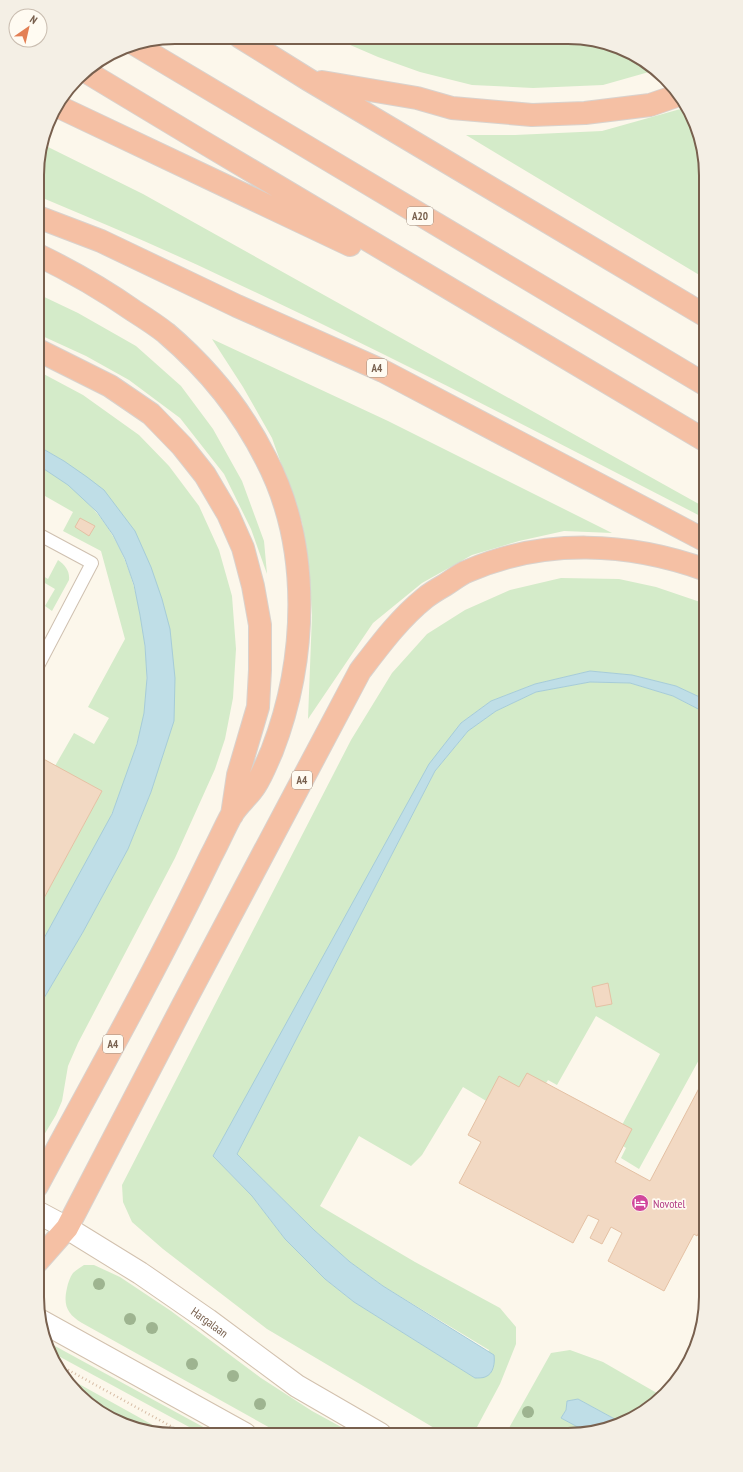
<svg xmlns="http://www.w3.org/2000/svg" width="743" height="1472" viewBox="0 0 743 1472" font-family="'PT Sans Narrow',sans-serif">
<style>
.green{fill:#d4ebc9}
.water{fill:#bfdee7;stroke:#a6ccd8}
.building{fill:#f2d9c3;stroke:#e4c1a4}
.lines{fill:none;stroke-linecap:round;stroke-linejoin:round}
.service-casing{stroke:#cfc0b0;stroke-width:14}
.secondary-casing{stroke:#d2c1ae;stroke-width:24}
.motorway-casing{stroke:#d9d2cd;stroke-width:24}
.path{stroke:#d7bda6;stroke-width:2.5;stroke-dasharray:1 3;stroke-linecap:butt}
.service{stroke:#fff;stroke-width:12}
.secondary{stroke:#fff;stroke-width:22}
.motorway{stroke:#f5c0a4;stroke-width:22}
.tree{fill:#9eb490}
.labels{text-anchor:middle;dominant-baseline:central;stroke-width:3.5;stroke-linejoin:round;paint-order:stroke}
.shield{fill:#fffbf2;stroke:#a08e7f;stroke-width:1}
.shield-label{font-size:11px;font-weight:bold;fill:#78604e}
.hotel-label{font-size:12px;fill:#b23c85;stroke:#fffbf2;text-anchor:start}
.street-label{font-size:12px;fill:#78604e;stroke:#fffbf2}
.rim{fill:none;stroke:#78604e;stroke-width:2}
</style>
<rect width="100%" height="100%" fill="#fcf7eb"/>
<path class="green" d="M 334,38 L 463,39 L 489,44 L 545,41 L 558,39 L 595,40 L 656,70 L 603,85 L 533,88 L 472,85 L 420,72 L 378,57 Z
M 684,108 L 699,131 L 706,175 L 706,279 L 466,135 L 515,135 L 602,131 Z
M 42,144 L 143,194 L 706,508 L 706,519 C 546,436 386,353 223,277 C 162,248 100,222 38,196 L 38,157 Z
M 38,294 L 78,313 L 136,346 L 181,386 L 213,429 L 242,481 L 264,541 L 267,574 L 251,529 L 224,474 L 180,418 L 129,380 L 86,356 L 38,334 Z
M 212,339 L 388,421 L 612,533 L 564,531 L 519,541 L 472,555 L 422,583 L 373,623 L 308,719 L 312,615 L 309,566 L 302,522 L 272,438 L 243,387 Z
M 38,371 L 83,395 L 139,435 L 169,466 L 199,506 L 219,550 L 232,596 L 236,649 L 233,698 L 225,739 L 215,769 L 175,858 L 78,1043 L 68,1066 L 62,1101 L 56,1115 L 44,1135 L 37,1142 L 37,1010 L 83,932 L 128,849 L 151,792 L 162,599 L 64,461 L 38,446 Z
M 38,465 C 93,496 123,538 137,599 C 145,636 150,675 144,713 C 141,733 134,752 128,771 C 123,785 118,800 112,813 C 106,829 96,844 88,859 C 71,889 54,920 37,951 L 37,911 L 102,791 L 55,766 L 74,733 L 94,744 L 109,718 L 88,707 L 125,639 L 101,551 L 63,531 L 73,512 L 38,492 Z
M 58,560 C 65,565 70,571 69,580 L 52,611 L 45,606 L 55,589 L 38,579 L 38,573 L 48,579 Z
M 561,578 L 619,579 L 656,587 L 706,604 L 706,700 L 676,686 L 632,675 L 590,671 L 535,684 L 491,701 L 461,723 L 213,1156 L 252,1196 L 285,1239 L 325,1279 L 354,1302 L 475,1378 L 489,1350 L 383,1286 L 350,1262 L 314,1230 L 237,1154 L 435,771 L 468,731 L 496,711 L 536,692 L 590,682 L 630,683 L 673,696 L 706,713 L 706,1047 L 639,1169 L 621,1158 L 626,1148 L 614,1140 L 660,1054 L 596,1016 L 557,1085 L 548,1080 L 521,1122 L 463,1087 L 422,1155 L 411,1166 L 359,1136 L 320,1206 L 415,1262 L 500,1308 L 516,1327 L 516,1344 L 500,1384 L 477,1427 L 466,1435 L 446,1435 L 267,1329 L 163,1249 L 132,1222 L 123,1202 L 122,1185 L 351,740 L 392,673 L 427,634 L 465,610 L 510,590 Z
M 84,1265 L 94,1265 L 120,1277 L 171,1311 L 261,1378 L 312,1411 L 354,1434 L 281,1434 L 82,1323 C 67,1314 63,1305 67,1288 C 68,1283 70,1277 73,1273 C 76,1270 80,1268 84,1265 Z
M 44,1340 L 216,1434 L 202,1434 L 51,1352 Z
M 570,1350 L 603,1362 L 662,1396 L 645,1412 L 622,1423 L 578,1399 L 567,1401 L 566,1410 L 561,1418 L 587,1432 L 568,1435 L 505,1435 L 551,1353 Z
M 70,1379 L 169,1434 L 157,1434 L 114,1421 L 84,1401 Z"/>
<path class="water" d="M 38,446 L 64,461 L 87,477 L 104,490 L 135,531 L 151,567 L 162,599 L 170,629 L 175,678 L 174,721 L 151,792 L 128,849 L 83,932 L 37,1010 L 37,951 L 112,814 L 137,744 L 144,713 L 147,678 L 145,646 L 140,615 L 134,585 L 125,559 L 113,535 L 97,512 L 82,498 L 68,485 L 38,465 Z
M 590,671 L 632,675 L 676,686 L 706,700 L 706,713 L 673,696 L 630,683 L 590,682 L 536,692 L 496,711 L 468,731 L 435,771 L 237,1154 L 314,1230 L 350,1262 L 383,1286 L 494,1355 C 495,1362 494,1374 485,1377 C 483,1378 478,1378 475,1378 L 354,1302 L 325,1279 L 285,1239 L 252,1196 L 213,1156 L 429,764 L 461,723 L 491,701 L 535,684 Z
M 578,1399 L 622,1423 L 612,1428 L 587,1432 L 561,1418 L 566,1410 L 567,1401 Z"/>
<path class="building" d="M 80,518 L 95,526 L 89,536 L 75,527 Z
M 38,756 L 102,791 L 37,911 Z
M 608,983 L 612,1004 L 596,1007 L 592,987 Z
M 527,1073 L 632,1129 L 615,1162 L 650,1181 L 706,1075 L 706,1212 L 704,1215 L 706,1216 L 706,1219 L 697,1236 L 694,1234 L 664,1291 L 608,1261 L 622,1233 L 611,1227 L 602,1244 L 590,1238 L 599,1220 L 588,1215 L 573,1243 L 459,1183 L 481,1142 L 468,1135 L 499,1076 L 519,1087 Z"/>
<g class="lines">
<g class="service-casing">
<path id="service" d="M 38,666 L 92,563 L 38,534"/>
</g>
<g class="secondary-casing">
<g id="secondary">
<path id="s1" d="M 37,1212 L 67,1228 L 140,1273 L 208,1320 L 297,1386 L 380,1434"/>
<path d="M 41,1321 L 245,1434"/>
</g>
</g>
<g class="motorway-casing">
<path id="motorway" d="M 240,37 L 309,80 L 706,316
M 136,45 L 706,385
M 85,71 L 203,142 L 706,441
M 322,82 L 417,98 L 452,108 L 532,115 L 585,113 L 650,105 L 676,96
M 57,106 L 350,245
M 38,217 L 101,241 L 237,306 L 383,371 L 706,541
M 38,350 L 110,386 L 151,414 L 182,446 L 205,475 L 228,514 L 243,548 L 253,586 L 260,625 L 260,670 L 258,707 L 238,775 L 232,815
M 37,1186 C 96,1077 157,968 211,856 C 218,843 224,829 231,816 C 237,805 248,797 255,786 C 262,776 267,762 272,751 C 307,660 312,547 266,459 C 242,411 207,368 166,333 C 156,325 145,318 134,311 C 104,290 71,271 38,255
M 37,1262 L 67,1228 L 183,1005 L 360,671 C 380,645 399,619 425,598 C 431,593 438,589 445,585 C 453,580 460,574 468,571 C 544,538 629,542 706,570"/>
</g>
<path class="path" d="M 61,1366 L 185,1434"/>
<use href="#service" class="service"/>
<use href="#secondary" class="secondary"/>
<use href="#motorway" class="motorway"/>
</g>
<g class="tree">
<circle cx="99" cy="1284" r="6"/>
<circle cx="130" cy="1319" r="6"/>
<circle cx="152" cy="1328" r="6"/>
<circle cx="192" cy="1364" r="6"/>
<circle cx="233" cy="1376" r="6"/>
<circle cx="260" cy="1404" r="6"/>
<circle cx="528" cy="1412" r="6"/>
</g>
<defs>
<g id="hotel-disc" transform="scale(0.9)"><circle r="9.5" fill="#d1479c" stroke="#fffbf2"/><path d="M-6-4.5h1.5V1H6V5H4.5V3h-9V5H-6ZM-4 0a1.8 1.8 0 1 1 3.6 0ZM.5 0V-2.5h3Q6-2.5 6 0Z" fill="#fff"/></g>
</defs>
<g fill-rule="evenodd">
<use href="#hotel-disc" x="640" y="1203"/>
</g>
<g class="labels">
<g class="shield">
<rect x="407" y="207" width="26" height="18" rx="3"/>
<rect x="367" y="359" width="20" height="18" rx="3"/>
<rect x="292" y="771" width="20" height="18" rx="3"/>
<rect x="103" y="1035" width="20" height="18" rx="3"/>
</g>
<g class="shield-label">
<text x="420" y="216">A20</text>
<text x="377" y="368">A4</text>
<text x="302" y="780">A4</text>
<text x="113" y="1044">A4</text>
</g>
<g class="hotel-label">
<text x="653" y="1203">Novotel</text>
</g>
<g class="street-label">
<text stroke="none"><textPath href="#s1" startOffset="205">Hargalaan</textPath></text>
</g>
</g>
<path d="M0 0H743V1472H0ZM175 44H568A131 131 0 0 1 699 175V1297A131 131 0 0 1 568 1428H175A131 131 0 0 1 44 1297V175A131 131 0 0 1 175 44Z" fill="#f4efe5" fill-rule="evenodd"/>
<path class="rim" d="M175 44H568A131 131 0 0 1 699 175V1297A131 131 0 0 1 568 1428H175A131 131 0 0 1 44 1297V175A131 131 0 0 1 175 44Z"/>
<g transform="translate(28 28) rotate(34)"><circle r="19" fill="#fffbf2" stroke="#c9bdb0"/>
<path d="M0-3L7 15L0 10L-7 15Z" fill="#e37f54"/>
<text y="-6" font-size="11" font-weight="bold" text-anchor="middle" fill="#78604e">N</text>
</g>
</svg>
